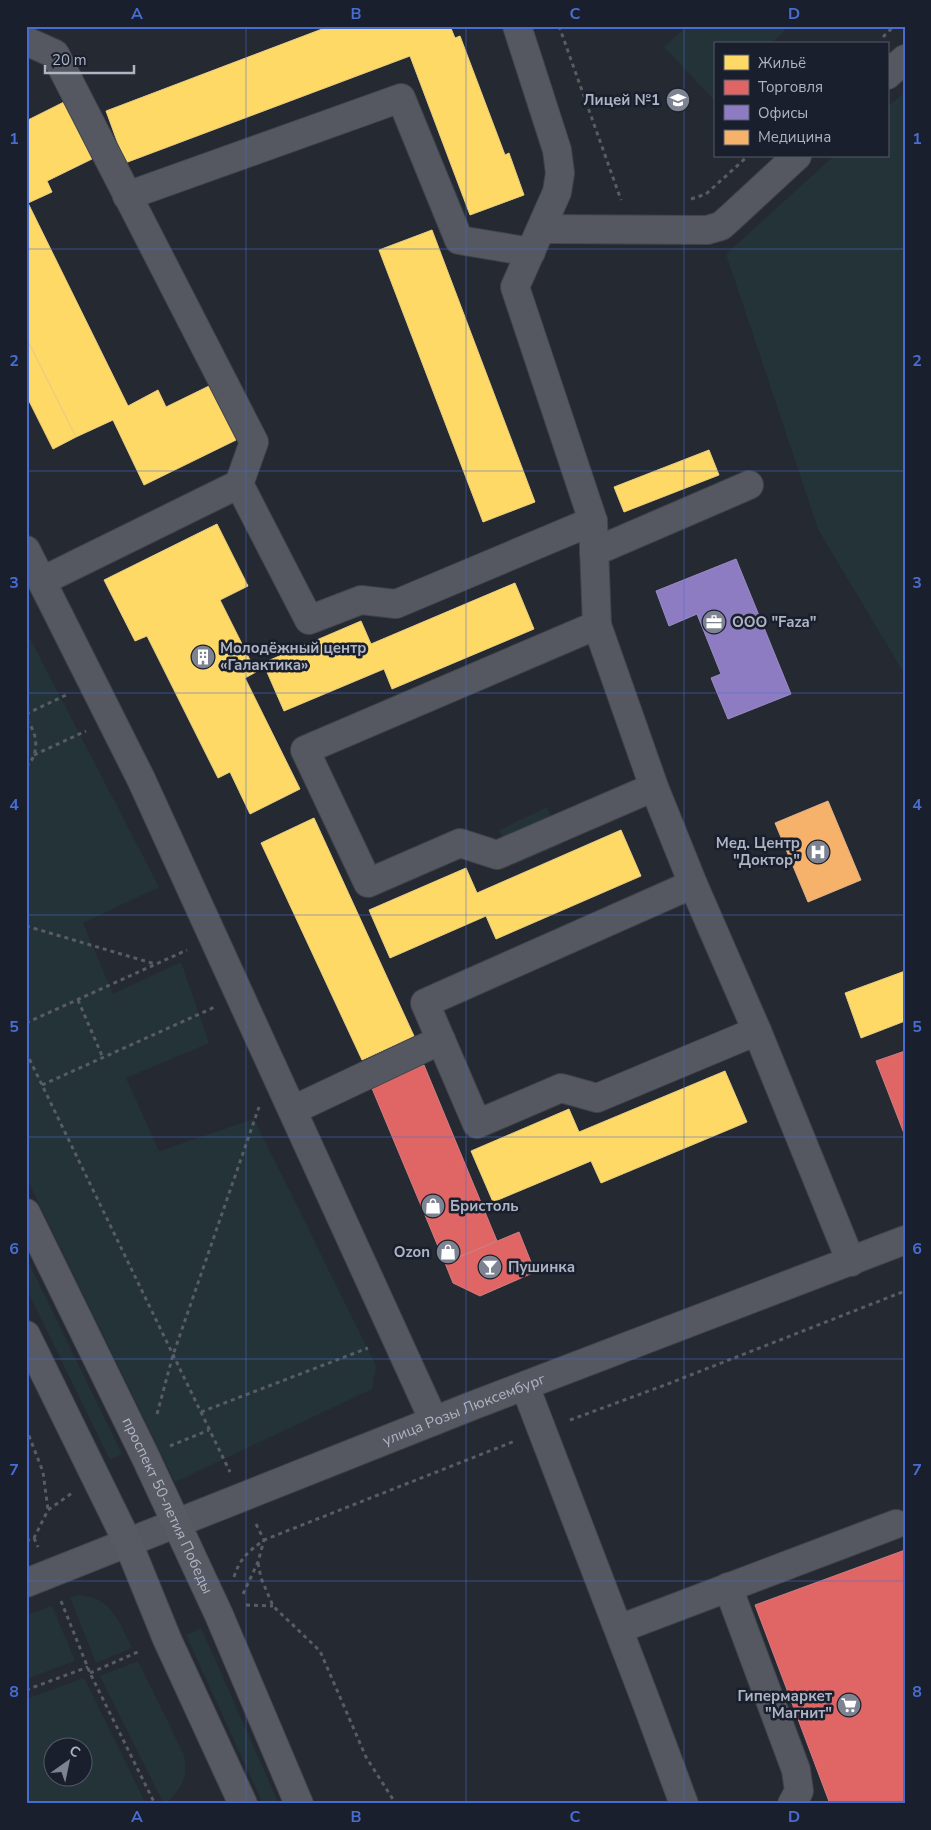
<svg xmlns="http://www.w3.org/2000/svg" width="931" height="1830" viewBox="0 0 931 1830" font-family="'Nunito Sans',sans-serif">
<style>
.green{fill:#233338;fill-rule:evenodd}
.homes{fill:#ffd966;stroke:#e7ce82}
.shops{fill:#e06666;stroke:#d17d82}
.offices{fill:#8e7cc3;stroke:#988dc3}
.health{fill:#f6b26b;stroke:#e0b386}
.lines{fill:none;stroke-linecap:round;stroke-linejoin:round}
.minor-casing{stroke:#40444a;stroke-width:30}
.major-casing{stroke:#42464f;stroke-width:30}
.path{stroke:#585c63;stroke-width:3;stroke-dasharray:4 4;stroke-linecap:butt}
.minor{stroke:#555860;stroke-width:28}
.major{stroke:#575a62;stroke-width:28}
.grid{fill:none;stroke:#486dd2;stroke-width:1;stroke-opacity:0.55}
.labels{text-anchor:middle;dominant-baseline:central;stroke-width:5;stroke-linejoin:round;paint-order:stroke}
.poi-label{font-size:15px;font-weight:bold;fill:#aeb4c4;stroke:#191f2c;text-anchor:end}
.street-label{font-size:15px;fill:#aeb4c4;stroke:#191f2c}
.neatline{fill:none;stroke:#486dd2;stroke-width:2}
.grid-label{font-size:16px;text-anchor:middle;font-weight:bold;fill:#486dd2}
</style>
<rect width="100%" height="100%" fill="#252932"/>
<path class="green" d="M 687,26 L 789,26 L 771,44 L 715,44 L 715,97 L 713,99 L 664,47 Z
M 905,92 L 905,675 L 818,529 L 726,254 L 834,156 L 887,156 L 887,107 Z
M 26,631 L 159,887 L 83,923 L 113,994 L 181,962 L 209,1043 L 126,1078 L 159,1151 L 254,1119 L 376,1366 L 372,1389 L 175,1482 L 26,1177 Z
M 547,807 L 562,844 L 514,865 L 499,830 Z
M 26,1257 L 122,1454 L 110,1460 L 26,1288 Z
M 82,1595 C 113,1600 119,1622 132,1648 L 96,1663 L 70,1597 Z
M 52,1606 L 75,1661 L 26,1679 L 26,1615 Z
M 201,1628 L 279,1804 L 263,1804 L 186,1635 Z
M 138,1661 L 184,1755 C 189,1778 181,1787 166,1804 L 164,1804 L 100,1676 Z
M 84,1678 L 146,1804 L 26,1804 L 26,1699 ZM 52,1748 L 82,1748 L 82,1778 L 52,1778 Z"/>
<path class="homes" d="M 330,26 L 450,26 L 455,38 L 460,36 L 505,155 L 509,153 L 524,195 L 470,215 L 410,56 L 125,163 L 106,111 Z
M 64,102 L 92,159 L 47,181 L 52,192 L 28,203 L 128,406 L 158,390 L 166,407 L 209,386 L 236,440 L 144,485 L 113,420 L 76,437 L 26,337 L 26,121 Z
M 432,230 L 535,502 L 483,522 L 379,250 Z
M 26,337 L 76,437 L 53,449 L 26,395 Z
M 709,450 L 719,475 L 624,512 L 614,487 Z
M 217,524 L 248,586 L 220,600 L 256,672 L 245,678 L 300,789 L 250,814 L 230,772 L 218,778 L 147,636 L 135,641 L 104,580 Z
M 515,583 L 534,629 L 392,689 L 384,669 L 284,711 L 263,663 L 361,621 L 371,644 Z
M 314,818 L 414,1036 L 362,1060 L 261,843 Z
M 621,830 L 641,876 L 496,939 L 486,916 L 390,958 L 369,910 L 466,868 L 477,893 Z
M 905,971 L 905,1021 L 861,1038 L 845,993 Z
M 725,1071 L 747,1122 L 601,1183 L 591,1161 L 493,1202 L 471,1151 L 569,1109 L 579,1132 Z"/>
<path class="shops" d="M 905,1051 L 905,1136 L 876,1061 Z
M 424,1065 L 497,1241 L 445,1263 L 371,1086 Z
M 519,1232 L 535,1272 L 480,1296 L 453,1283 L 445,1263 Z
M 905,1550 L 905,1804 L 830,1804 L 755,1605 Z"/>
<path class="offices" d="M 736,559 L 791,694 L 728,719 L 711,678 L 721,674 L 697,614 L 669,626 L 656,591 Z"/>
<path class="health" d="M 828,801 L 861,880 L 808,902 L 775,823 Z"/>
<g class="lines">
<g class="minor-casing">
<g id="minor">
<path d="M 517,26 L 557,150 L 560,173 L 557,192 L 515,287 L 593,521 L 597,625 L 654,787 L 693,884 L 757,1031 L 851,1262"/>
<path d="M 26,41 L 55,54 L 254,442 L 239,484 L 309,620 L 361,600 L 396,604 L 593,521"/>
<path d="M 887,75 L 905,59"/>
<path d="M 127,196 L 401,98 L 459,240 L 531,252"/>
<path d="M 541,229 L 707,230 L 721,226 L 730,218 L 797,156"/>
<path d="M 26,550 L 141,779 L 434,1421"/>
<path d="M 594,552 L 749,485"/>
<path d="M 42,581 L 239,484"/>
<path d="M 597,625 L 305,750 L 368,883 L 460,843 L 497,855 L 654,787"/>
<path d="M 693,884 L 425,1003 L 477,1124 L 561,1088 L 597,1098 L 757,1031"/>
<path d="M 293,1110 L 441,1040"/>
<path d="M 525,1386 L 647,1704 L 684,1804"/>
<path id="s1" d="M 26,1583 L 469,1407 L 905,1240"/>
<path d="M 728,1587 L 796,1770 L 799,1791 L 792,1804"/>
<path d="M 619,1629 L 896,1524"/>
</g>
</g>
<g class="major-casing">
<g id="major">
<path id="s2" d="M 26,1213 L 145,1456 L 219,1615 L 299,1804"/>
<path d="M 26,1335 L 128,1543 L 167,1639 L 243,1804"/>
</g>
</g>
<path class="path" d="M 559,26 L 621,200
M 883,37 L 894,26
M 691,199 L 706,194 L 748,156
M 26,714 L 66,695
M 26,720 C 38,732 40,754 26,767
M 34,755 L 86,731
M 26,926 L 155,964
M 78,1000 L 103,1058
M 26,1023 L 187,950
M 26,1052 L 230,1472
M 42,1085 L 215,1007
M 201,1412 L 368,1348
M 157,1414 L 173,1355 L 259,1107
M 570,1420 L 665,1385 L 905,1291
M 26,1428 L 43,1472 L 48,1510
M 170,1446 L 209,1430
M 26,1536 L 29,1540
M 34,1538 L 38,1547
M 26,1541 L 34,1538 L 48,1510 L 72,1493
M 258,1563 L 261,1578 L 273,1606 L 320,1651 L 366,1757 L 396,1804
M 234,1577 C 240,1558 248,1552 264,1540 L 515,1441
M 243,1594 L 258,1562 L 264,1540 L 255,1522
M 61,1601 L 90,1673 L 155,1804
M 246,1605 L 273,1606
M 90,1673 L 140,1651
M 26,1690 L 88,1667"/>
<use href="#minor" class="minor"/>
<use href="#major" class="major"/>
</g>
<path class="grid" d="M 246,26 L 246,1804M 466,26 L 466,1804M 684,26 L 684,1804M 26,249 L 905,249M 26,471 L 905,471M 26,693 L 905,693M 26,915 L 905,915M 26,1137 L 905,1137M 26,1359 L 905,1359M 26,1581 L 905,1581"/>
<defs>
<g id="school-disc" transform="scale(1.25)"><circle r="9.5" fill="#7e8391" stroke="#191f2c"/><path d="M0-5L7-2L0 1L-7-2ZM-4 1L0 2.5L4 1V4Q0 6-4 4Z" fill="#fff"/></g>
<g id="office-disc" transform="scale(1.25)"><circle r="9.5" fill="#7e8391" stroke="#191f2c"/><path d="M-6-3h4V-5.5h4V-3h4V5H-6ZM-1-4.5V-3h2v-1.5ZM-6 0V1H6V0Z" fill="#fff"/></g>
<g id="building-disc" transform="scale(1.25)"><circle r="9.5" fill="#7e8391" stroke="#191f2c"/><path d="M-4-6H4V6H1V3H-1V6H-4ZM-2.5-4.3h1.7v1.8h-1.7ZM.8-4.3h1.7v1.8H.8ZM-2.5-1h1.7V.8h-1.7ZM.8-1h1.7V.8H.8Z" fill="#fff"/></g>
<g id="hospital-disc" transform="scale(1.25)"><circle r="9.5" fill="#7e8391" stroke="#191f2c"/><path d="M-5-5h3v3.5h4V-5h3V5h-3V1.5h-4V5h-3Z" fill="#fff"/></g>
<g id="shop-disc" transform="scale(1.25)"><circle r="9.5" fill="#7e8391" stroke="#191f2c"/><path d="M-5-2.5h2.3a2.7 3.5 0 0 1 5.4 0H5L5.5 6h-11ZM-1.5-2.5h3a1.5 2.3 0 0 0-3 0Z" fill="#fff"/></g>
<g id="bar-disc" transform="scale(1.25)"><circle r="9.5" fill="#7e8391" stroke="#191f2c"/><path d="M-6-5H6L.8 .8V4.5H3.5V6h-7V4.5H-.8V.8Z" fill="#fff"/></g>
<g id="supermarket-disc" transform="scale(1.25)"><circle r="9.5" fill="#7e8391" stroke="#191f2c"/><path d="M-6-5.5h2.5l.6 2H6L4.5 2H-2.5L-4.4-4H-6ZM-1.5 3.2a1.3 1.3 0 1 0 .1 0ZM3 3.2a1.3 1.3 0 1 0 .1 0Z" fill="#fff"/></g>
</defs>
<g fill-rule="evenodd">
<use href="#school-disc" x="678" y="100"/>
<use href="#office-disc" x="714" y="622"/>
<use href="#building-disc" x="203" y="657"/>
<use href="#hospital-disc" x="818" y="852"/>
<use href="#shop-disc" x="433" y="1206"/>
<use href="#shop-disc" x="448" y="1252"/>
<use href="#bar-disc" x="490" y="1267"/>
<use href="#supermarket-disc" x="849" y="1705"/>
</g>
<g class="labels">
<g class="poi-label">
<text x="660" y="100">Лицей №1</text>
<text x="732" y="622" text-anchor="start">OOO "Faza"</text>
<text x="220" y="648" text-anchor="start">Молодёжный центр<tspan x="220" dy="17">«Галактика»</tspan></text>
<text x="800" y="843">Мед. Центр<tspan x="800" dy="17">"Доктор"</tspan></text>
<text x="450" y="1206" text-anchor="start">Бристоль</text>
<text x="430" y="1252">Ozon</text>
<text x="508" y="1267" text-anchor="start">Пушинка</text>
<text x="832" y="1696">Гипермаркет<tspan x="832" dy="17">"Магнит"</tspan></text>
</g>
<g class="street-label">
<text stroke="none"><textPath href="#s1" startOffset="471">улица Розы Люксембург</textPath></text>
<text stroke="none"><textPath href="#s2" startOffset="325">проспект 50-летия Победы</textPath></text>
</g>
</g>
<rect width="931" height="1830" fill="none" stroke="#191f2c" stroke-width="55"/>
<rect x="714" y="42" width="175" height="115" fill="#191f2c" stroke="#555b69"/>
<rect x="724" y="55" width="25" height="15" fill="#ffd966" stroke="#555b69"/>
<text x="758" y="68" font-size="15" fill="#aeb4c4">Жильё</text>
<rect x="724" y="80" width="25" height="15" fill="#e06666" stroke="#555b69"/>
<text x="758" y="92" font-size="15" fill="#aeb4c4">Торговля</text>
<rect x="724" y="105" width="25" height="15" fill="#8e7cc3" stroke="#555b69"/>
<text x="758" y="118" font-size="15" fill="#aeb4c4">Офисы</text>
<rect x="724" y="130" width="25" height="15" fill="#f6b26b" stroke="#555b69"/>
<text x="758" y="142" font-size="15" fill="#aeb4c4">Медицина</text>
<g transform="translate(68 1762) rotate(33)"><circle r="24" fill="#191f2c" stroke="#555b69"/>
<path d="M0-4L9 19L0 12L-9 19Z" fill="#7e8391"/>
<text y="-8" font-size="14" font-weight="bold" text-anchor="middle" fill="#aeb4c4">С</text>
</g>
<path d="M45 65v8h89v-8" fill="none" stroke="#aeb4c4" stroke-width="2.5"/>
<text x="52" y="65" font-size="15" fill="#aeb4c4" stroke="#191f2c" stroke-width="4" paint-order="stroke">20 m</text>
<rect x="28" y="28" width="876" height="1774" class="neatline"/>
<g class="grid-label">
<text x="137" y="19">A</text>
<text x="356" y="19">B</text>
<text x="575" y="19">C</text>
<text x="794" y="19">D</text>
<text x="14" y="144">1</text>
<text x="917" y="144">1</text>
<text x="14" y="366">2</text>
<text x="917" y="366">2</text>
<text x="14" y="588">3</text>
<text x="917" y="588">3</text>
<text x="14" y="810">4</text>
<text x="917" y="810">4</text>
<text x="14" y="1032">5</text>
<text x="917" y="1032">5</text>
<text x="14" y="1254">6</text>
<text x="917" y="1254">6</text>
<text x="14" y="1475">7</text>
<text x="917" y="1475">7</text>
<text x="14" y="1697">8</text>
<text x="917" y="1697">8</text>
<text x="137" y="1822">A</text>
<text x="356" y="1822">B</text>
<text x="575" y="1822">C</text>
<text x="794" y="1822">D</text>
</g>
</svg>
